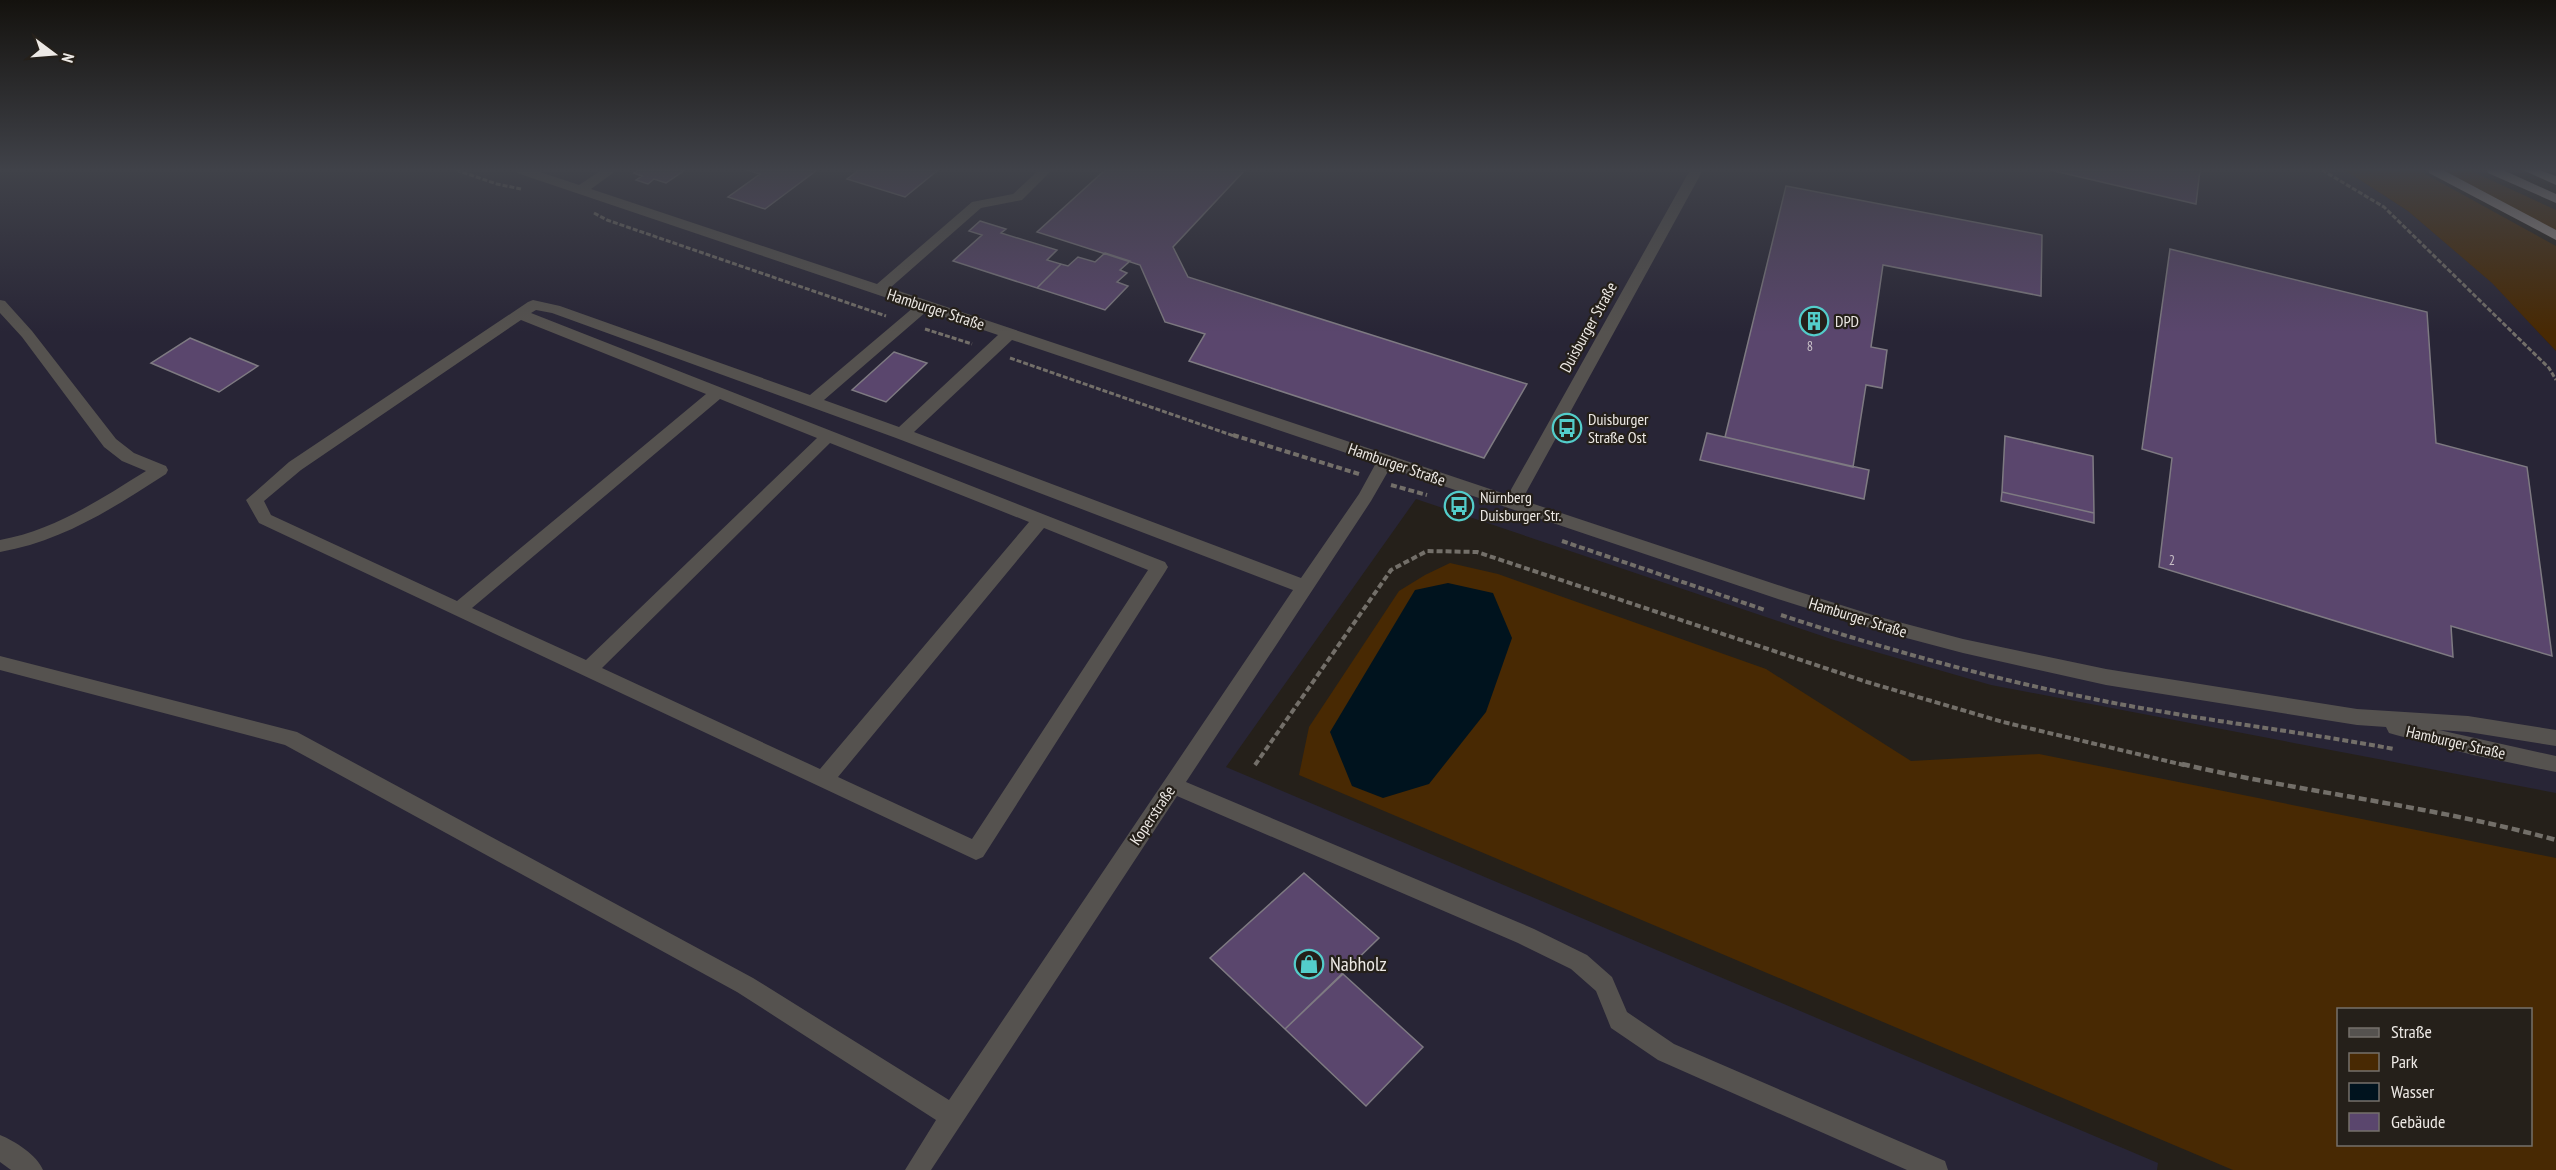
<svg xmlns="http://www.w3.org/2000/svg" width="2556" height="1170" viewBox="0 0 2556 1170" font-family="'PT Sans Narrow',sans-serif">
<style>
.industrial{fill:#282536}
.green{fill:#482903;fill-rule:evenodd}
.water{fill:#00131e}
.building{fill:#5a466d;stroke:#7e7a82;stroke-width:1.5}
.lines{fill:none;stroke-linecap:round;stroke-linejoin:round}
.path-far2{stroke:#736f69;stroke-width:3;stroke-dasharray:5 2;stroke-linecap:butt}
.path-far1{stroke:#736f69;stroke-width:4;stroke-dasharray:6 3;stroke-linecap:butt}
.path{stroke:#736f69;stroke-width:4.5;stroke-dasharray:8 4;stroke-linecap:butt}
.minor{fill:#55524f;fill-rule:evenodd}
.highway{fill:#9e9590;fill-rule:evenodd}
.labels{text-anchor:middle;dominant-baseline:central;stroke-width:4.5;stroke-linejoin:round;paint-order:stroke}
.number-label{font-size:14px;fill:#c8c0c7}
.street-label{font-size:16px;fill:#ede9e5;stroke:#25201a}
.poi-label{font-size:16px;fill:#ede9e5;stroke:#25201a;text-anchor:start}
.near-poi-label{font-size:20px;fill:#ede9e5;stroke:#25201a;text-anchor:start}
</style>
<rect width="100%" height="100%" fill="#25201a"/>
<path class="industrial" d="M 0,170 L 2345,170 L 2408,211 L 2493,283 L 2556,351 L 2556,793 L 1991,685 L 1834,640 L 1416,499 L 1226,767 L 2158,1163 L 2157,1170 L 0,1170 Z"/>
<path class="green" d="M 2345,170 L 2418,170 L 2556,246 L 2556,351 L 2492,283 L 2408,211 Z
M 2440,170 L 2469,170 L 2556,210 L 2556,231 Z
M 1450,563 L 1498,574 L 1766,669 L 1911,761 L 2039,754 L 2556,858 L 2556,1170 L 2233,1170 L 1299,775 L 1309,727 L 1399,591 L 1425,575 ZM 2338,1010 L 2530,1010 L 2530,1144 L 2338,1144 Z"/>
<path class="water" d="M 1448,583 L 1493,593 L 1512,638 L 1486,712 L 1429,784 L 1383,798 L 1352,786 L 1330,732 L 1415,590 Z"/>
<path class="building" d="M 639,170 L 685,170 L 666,183 L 654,179 L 648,184 L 636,180 L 642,176 L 634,173 Z
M 747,170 L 817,170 L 765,209 L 728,197 L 760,174 Z
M 859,170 L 938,170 L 905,197 L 847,179 Z
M 1105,170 L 1245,170 L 1173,247 L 1188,277 L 1527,384 L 1484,458 L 1189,361 L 1205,334 L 1165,322 L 1140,265 L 1037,232 Z
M 2050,170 L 2200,170 L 2196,204 Z
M 1786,186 L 2042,235 L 2041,296 L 1883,265 L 1871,347 L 1887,350 L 1882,388 L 1866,385 L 1853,467 L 1725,437 Z
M 980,221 L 1006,229 L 1001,233 L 1057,250 L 1047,260 L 1061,264 L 1037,288 L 953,261 L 982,235 L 969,231 Z
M 2170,249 L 2427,312 L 2436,443 L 2527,467 L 2552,656 L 2451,626 L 2453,657 L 2159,567 L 2172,458 L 2142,449 Z
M 1105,253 L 1130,261 L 1120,270 L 1127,273 L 1117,282 L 1128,286 L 1105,310 L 1037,288 L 1061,264 L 1068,266 L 1078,257 L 1095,262 Z
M 190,338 L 258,366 L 219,392 L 151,363 Z
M 894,352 L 927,363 L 886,402 L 852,390 Z
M 1707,433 L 1869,470 L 1864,499 L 1700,460 Z
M 2005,436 L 2093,456 L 2094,513 L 2002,492 Z
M 2002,492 L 2094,513 L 2094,523 L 2001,501 Z
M 1304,873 L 1379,938 L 1285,1029 L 1210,958 Z
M 1343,974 L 1423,1047 L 1366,1106 L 1285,1029 Z"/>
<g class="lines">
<path class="path-far2" d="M 456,170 L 497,184 L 521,189
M 2322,170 L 2384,207 L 2549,368 L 2556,380
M 594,213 L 607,220 L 886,316
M 925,329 L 972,344
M 1010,358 L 1237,437"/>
<path class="path-far1" d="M 1233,435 L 1359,474
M 1391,485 L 1427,495
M 1562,541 L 1765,610
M 1781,615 C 1882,648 1984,677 2089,698 C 2190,719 2292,730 2394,749
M 1255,765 L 1391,570 L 1427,551 L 1477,552 L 1867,682 L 2003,722 L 2188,766"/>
<path class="path" d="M 2182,764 C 2306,793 2433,806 2556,840"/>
<path class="minor" d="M 515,170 L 534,170 L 579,185 L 602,170 L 617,170 L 591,189 L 877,284 L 972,202 L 1013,194 L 1039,170 L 1052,170 L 1022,200 L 981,208 L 890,288 L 1508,495 L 1690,170 L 1703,170 L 1522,500 L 1790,589 L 1876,616 L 1963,639 L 2106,669 L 2357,709 L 2468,716 L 2556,730 L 2556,746 L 2468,732 L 2439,730 L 2556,756 L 2556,772 L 2473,755 L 2396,735 L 2389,733 L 2386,727 L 2357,725 L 2106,685 L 1963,653 L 1876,630 L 1778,599 L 1390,468 L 1371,501 L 1186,782 L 1534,929 L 1587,955 L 1612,977 L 1627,1012 L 1674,1044 L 1945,1161 L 1948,1170 L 1907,1170 L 1658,1060 L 1611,1028 L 1596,991 L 1571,969 L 1518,943 L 1177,796 L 931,1170 L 905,1170 L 936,1120 L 737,992 L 285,745 L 0,670 L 0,656 L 297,732 L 753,978 L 949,1100 L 1293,590 L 896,438 L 552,313 L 536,310 L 531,313 L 1165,562 L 1168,567 L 1165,572 L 983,857 L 976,860 L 259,523 L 246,500 L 289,462 L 528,302 L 533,300 L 560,306 L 810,395 L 914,307 L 517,173 ZM 927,311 L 998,335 L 899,427 L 824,400 ZM 521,320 L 706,394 L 457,601 L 271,515 L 264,501 L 301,470 ZM 1012,340 L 1376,463 L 1359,494 L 1301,578 L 914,432 ZM 720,399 L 817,438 L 586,660 L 472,608 ZM 830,443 L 1029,522 L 820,769 L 602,668 ZM 1044,528 L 1148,570 L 972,839 L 838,777 Z
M 0,300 L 5,301 L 32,331 L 116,439 L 134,453 L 166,466 L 168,470 L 166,474 C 113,508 63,541 0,552 L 0,540 C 55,530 99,500 146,471 L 122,461 L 104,447 L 22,337 L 0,313 Z
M 0,1135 C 15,1141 37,1155 43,1170 L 11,1170 L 0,1162 Z"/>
<path class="highway" d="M 2428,170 L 2443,170 L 2556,230 L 2556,240 L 2429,173 Z
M 2487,170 L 2503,170 L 2556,194 L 2556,203 L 2488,173 Z
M 2523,170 L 2540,170 L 2556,176 L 2556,185 Z"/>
</g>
<linearGradient id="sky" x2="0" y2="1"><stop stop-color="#14120e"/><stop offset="0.51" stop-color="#404249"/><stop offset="1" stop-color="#404249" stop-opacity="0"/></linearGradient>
<rect width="2556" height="333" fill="url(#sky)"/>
<defs>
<g id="building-ring" transform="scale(1.5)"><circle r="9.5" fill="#25201a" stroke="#53cdca" stroke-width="1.5"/><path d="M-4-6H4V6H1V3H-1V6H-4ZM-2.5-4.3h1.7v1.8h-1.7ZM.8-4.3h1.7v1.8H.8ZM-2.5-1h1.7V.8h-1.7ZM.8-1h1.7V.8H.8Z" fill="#53cdca"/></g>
<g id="bus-ring" transform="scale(1.5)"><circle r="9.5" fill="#25201a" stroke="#53cdca" stroke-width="1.5"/><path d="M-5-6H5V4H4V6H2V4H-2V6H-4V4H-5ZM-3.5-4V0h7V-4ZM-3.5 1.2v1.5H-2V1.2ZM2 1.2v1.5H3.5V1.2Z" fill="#53cdca"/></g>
<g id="shop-ring" transform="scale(1.5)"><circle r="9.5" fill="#25201a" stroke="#53cdca" stroke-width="1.5"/><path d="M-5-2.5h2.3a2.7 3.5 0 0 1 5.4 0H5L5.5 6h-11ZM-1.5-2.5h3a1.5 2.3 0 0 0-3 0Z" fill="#53cdca"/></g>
</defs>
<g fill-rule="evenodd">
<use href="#building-ring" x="1814" y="321"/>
<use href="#bus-ring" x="1567" y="428"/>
<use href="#bus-ring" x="1459" y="506"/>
<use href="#shop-ring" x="1309" y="964"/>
</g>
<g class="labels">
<g class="number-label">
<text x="1810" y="346">8</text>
<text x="2172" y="560">2</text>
</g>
<g class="street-label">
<text transform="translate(936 309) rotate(18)">Hamburger Straße</text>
<text transform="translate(1588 327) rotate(-61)">Duisburger Straße</text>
<text transform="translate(1397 464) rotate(19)">Hamburger Straße</text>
<text transform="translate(1858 617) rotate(17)">Hamburger Straße</text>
<text transform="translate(2456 742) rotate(13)">Hamburger Straße</text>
<text transform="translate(1152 815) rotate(-56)">Koperstraße</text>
</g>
<g class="poi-label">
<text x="1835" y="321">DPD</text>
<text x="1588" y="419">Duisburger<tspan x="1588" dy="18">Straße Ost</tspan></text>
<text x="1480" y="497">Nürnberg<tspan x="1480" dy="18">Duisburger Str.</tspan></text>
</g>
<g class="near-poi-label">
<text x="1330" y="964">Nabholz</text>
</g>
</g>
<rect x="2337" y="1008" width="195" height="138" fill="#25201a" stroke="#75706b" stroke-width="1.5"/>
<rect x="2349" y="1028" width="30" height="9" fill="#55524f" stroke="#75706b" stroke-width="1.5"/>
<text x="2391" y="1038" font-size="18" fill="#ede9e5">Straße</text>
<rect x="2349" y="1053" width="30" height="18" fill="#482903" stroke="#75706b" stroke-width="1.5"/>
<text x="2391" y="1068" font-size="18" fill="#ede9e5">Park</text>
<rect x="2349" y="1083" width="30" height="18" fill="#00131e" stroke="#75706b" stroke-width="1.5"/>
<text x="2391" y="1098" font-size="18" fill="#ede9e5">Wasser</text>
<rect x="2349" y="1113" width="30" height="18" fill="#5a466d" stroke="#75706b" stroke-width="1.5"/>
<text x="2391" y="1128" font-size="18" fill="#ede9e5">Gebäude</text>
<g transform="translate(54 54) rotate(106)" stroke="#25201a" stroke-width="4.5" paint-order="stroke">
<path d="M0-4.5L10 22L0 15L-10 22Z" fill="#ede9e5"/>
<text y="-9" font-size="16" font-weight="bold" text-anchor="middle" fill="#ede9e5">N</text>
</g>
</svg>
